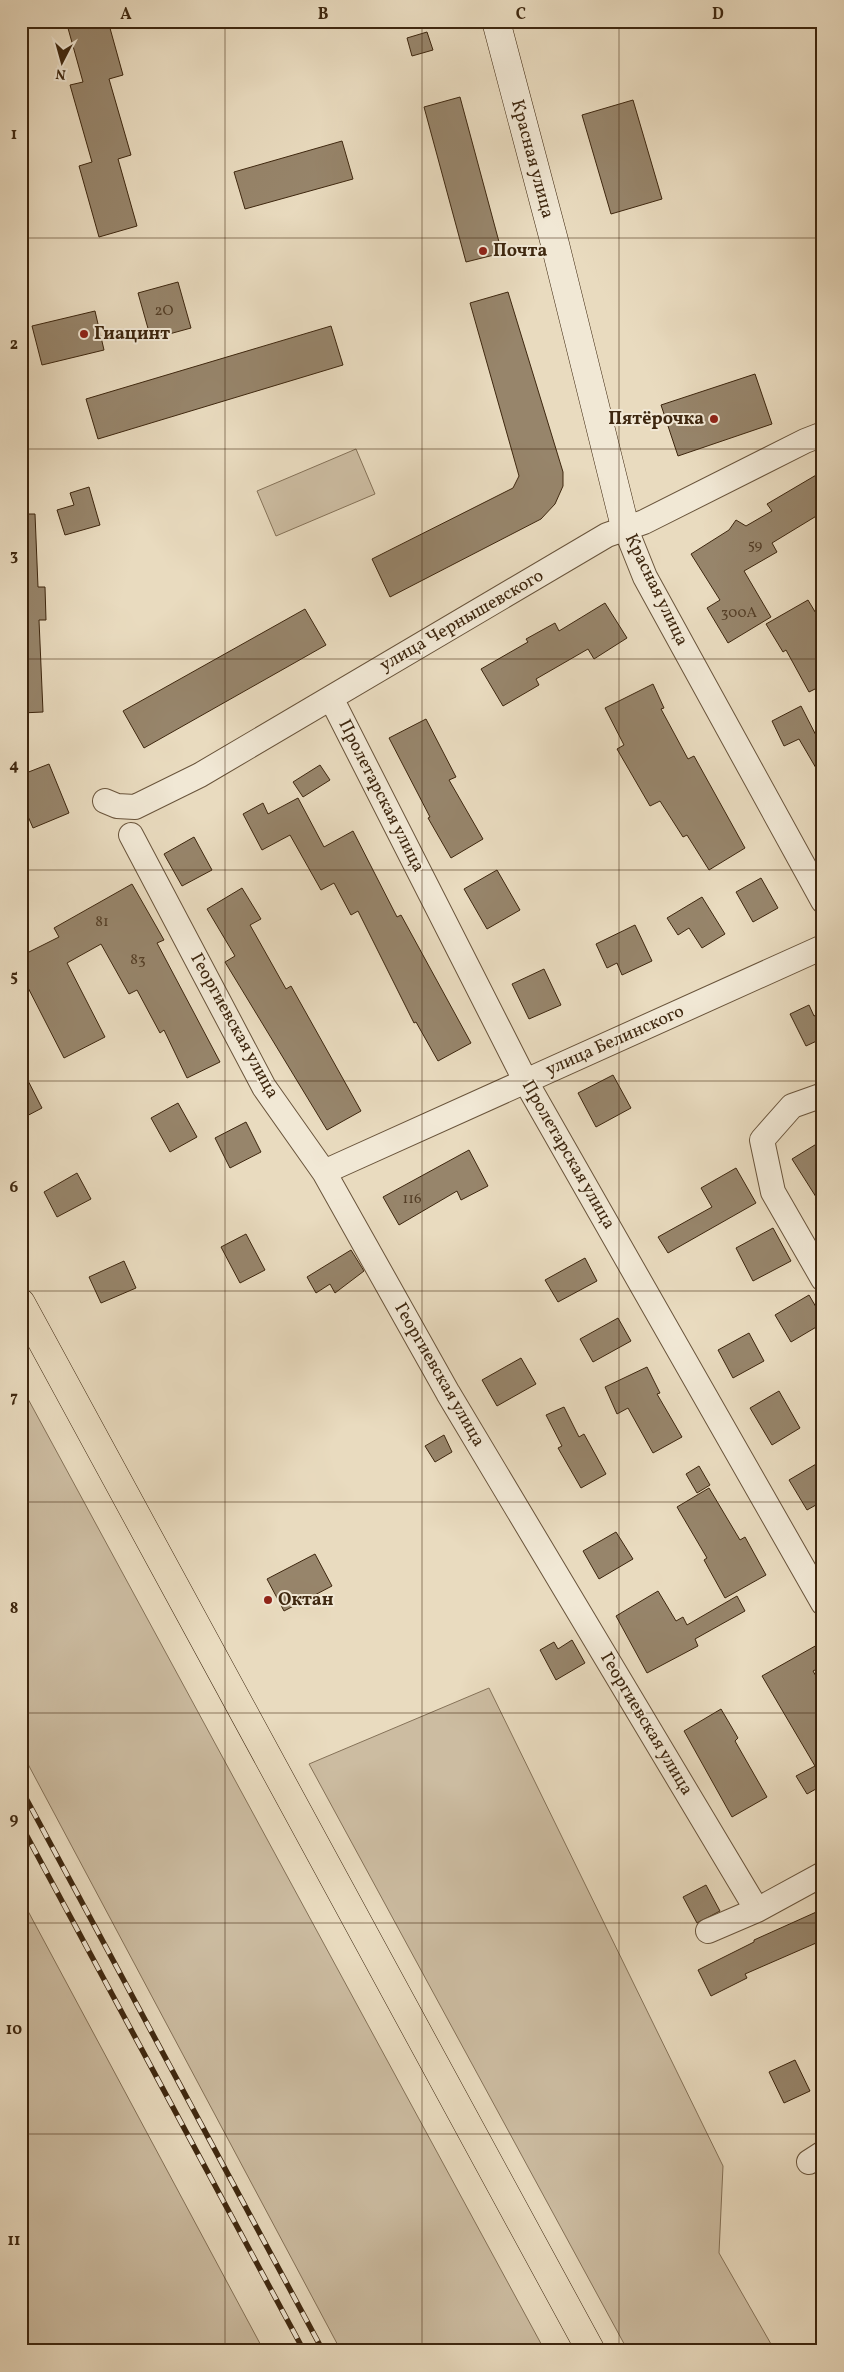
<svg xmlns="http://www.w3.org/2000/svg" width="844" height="2372" viewBox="0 0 844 2372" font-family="Vollkorn,serif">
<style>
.green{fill:#ccbca1;stroke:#857258}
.building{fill:#97856b;stroke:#3e270f}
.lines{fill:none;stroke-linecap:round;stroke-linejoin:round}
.street-casing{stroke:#69543b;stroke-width:26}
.secondary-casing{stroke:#3e270f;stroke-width:29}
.primary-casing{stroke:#3e270f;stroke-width:29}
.street{stroke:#f1e8d5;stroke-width:24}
.secondary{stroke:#f1e8d5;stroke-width:28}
.primary{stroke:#e9dbbf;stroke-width:28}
.rail-casing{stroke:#3e270f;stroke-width:5.5}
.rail{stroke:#f1e8d5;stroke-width:4;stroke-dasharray:11;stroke-linecap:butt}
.grid{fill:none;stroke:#3e270f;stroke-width:1;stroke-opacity:0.55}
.poi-dot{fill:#8f2418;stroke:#f1e8d5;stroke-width:2}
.labels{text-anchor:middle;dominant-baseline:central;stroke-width:4;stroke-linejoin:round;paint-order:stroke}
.number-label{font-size:15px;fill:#543e26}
.street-label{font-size:18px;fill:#3e270f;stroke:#f1e8d5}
.poi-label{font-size:18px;font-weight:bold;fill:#3e270f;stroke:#f1e8d5;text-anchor:start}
.neatline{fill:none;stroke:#3e270f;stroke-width:2}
.grid-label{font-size:16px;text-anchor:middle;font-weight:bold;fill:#3e270f}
</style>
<rect width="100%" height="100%" fill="#e9dbbf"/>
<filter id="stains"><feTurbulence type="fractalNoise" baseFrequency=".004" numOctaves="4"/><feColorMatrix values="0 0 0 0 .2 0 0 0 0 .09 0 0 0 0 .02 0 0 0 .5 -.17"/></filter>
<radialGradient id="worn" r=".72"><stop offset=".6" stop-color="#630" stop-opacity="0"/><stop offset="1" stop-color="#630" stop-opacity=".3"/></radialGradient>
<path class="green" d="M 356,449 L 375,494 L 276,536 L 257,491 Z
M 21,1386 L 545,2351 L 341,2351 L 21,1751 Z
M 489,1688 L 723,2166 L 719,2253 L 775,2351 L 628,2351 L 309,1764 Z
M 21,1898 L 264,2351 L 21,2351 Z"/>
<path class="building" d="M 66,21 L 108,21 L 123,75 L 109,79 L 131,155 L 118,159 L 137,226 L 99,237 L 79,166 L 92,162 L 70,85 L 83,82 Z
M 427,32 L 433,50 L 412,56 L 407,38 Z
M 460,97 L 502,253 L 466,262 L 424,107 Z
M 633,100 L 662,199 L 611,214 L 582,115 Z
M 342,141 L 353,179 L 245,209 L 234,172 Z
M 178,282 L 191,328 L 151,339 L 138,293 Z
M 508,292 L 563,472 L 563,486 L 555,504 L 541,519 L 390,597 L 372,559 L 513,488 L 519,476 L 470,303 Z
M 95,311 L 104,350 L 42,365 L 32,326 Z
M 331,326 L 343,365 L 98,439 L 86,399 Z
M 755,374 L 772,424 L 678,456 L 661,405 Z
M 823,471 L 823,512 L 772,543 L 777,552 L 744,571 L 771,617 L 728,643 L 707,608 L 720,600 L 691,554 L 729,530 L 736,520 L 746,526 L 772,511 L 767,504 Z
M 89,487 L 100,525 L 65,535 L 57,510 L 74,505 L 70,493 Z
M 21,514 L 35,514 L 38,587 L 45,587 L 46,620 L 39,620 L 43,712 L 21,713 Z
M 808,600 L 823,625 L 823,685 L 809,692 L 786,650 L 783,652 L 766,624 Z
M 605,603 L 627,638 L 594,659 L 588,649 L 536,679 L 539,685 L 503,706 L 481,669 L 528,642 L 526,639 L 555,623 L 559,631 Z
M 305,609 L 326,645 L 144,748 L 123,711 Z
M 653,684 L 664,708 L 661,709 L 688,759 L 694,756 L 745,848 L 709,870 L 687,835 L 683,837 L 660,801 L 650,806 L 617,749 L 624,745 L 605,708 Z
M 801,706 L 823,749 L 823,780 L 799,739 L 784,746 L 772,721 Z
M 426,719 L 456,777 L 449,780 L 483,839 L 451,858 L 428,818 L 430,817 L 389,738 Z
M 49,764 L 69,813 L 33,828 L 21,800 L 21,775 Z
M 320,765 L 330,780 L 303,797 L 293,782 Z
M 298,798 L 324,847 L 353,831 L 397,917 L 401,915 L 471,1043 L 438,1061 L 416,1022 L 414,1023 L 358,911 L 351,915 L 334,883 L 321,890 L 290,835 L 262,850 L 243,814 L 263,803 L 268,814 Z
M 194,837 L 212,870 L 182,886 L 164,854 Z
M 497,870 L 520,910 L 487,929 L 464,889 Z
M 761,878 L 778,908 L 753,922 L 736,892 Z
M 132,884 L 164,940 L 157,943 L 220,1062 L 187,1078 L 164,1030 L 160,1033 L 137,990 L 129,994 L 101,944 L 67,963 L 105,1037 L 64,1058 L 21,974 L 21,956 L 59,937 L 54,928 Z
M 242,888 L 261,919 L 250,925 L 286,989 L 291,986 L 361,1111 L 327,1130 L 225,962 L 235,956 L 207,909 Z
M 702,897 L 725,934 L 702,948 L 689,928 L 678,935 L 667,918 Z
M 635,925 L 652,961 L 622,975 L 617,963 L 607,968 L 596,944 Z
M 544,969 L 561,1005 L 529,1019 L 512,984 Z
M 809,1005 L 814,1016 L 823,1012 L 823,1038 L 806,1046 L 790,1014 Z
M 21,1067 L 42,1108 L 21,1119 Z
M 613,1075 L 631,1108 L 596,1127 L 578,1093 Z
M 178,1103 L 197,1137 L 170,1152 L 151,1118 Z
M 246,1122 L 261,1152 L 230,1168 L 215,1138 Z
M 823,1140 L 823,1208 L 792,1159 Z
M 469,1150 L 488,1186 L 461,1200 L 457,1191 L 399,1225 L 383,1197 Z
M 736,1168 L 756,1203 L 668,1253 L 658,1237 L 712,1207 L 701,1188 Z
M 77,1173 L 91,1199 L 57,1217 L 44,1192 Z
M 773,1228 L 791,1261 L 753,1281 L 736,1248 Z
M 246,1234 L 265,1270 L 240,1283 L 221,1247 Z
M 351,1250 L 364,1271 L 335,1293 L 330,1284 L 316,1293 L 307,1277 Z
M 585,1258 L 597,1281 L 558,1302 L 545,1280 Z
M 124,1261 L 136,1288 L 101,1303 L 89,1277 Z
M 809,1295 L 823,1319 L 823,1323 L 791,1342 L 775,1315 Z
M 618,1318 L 631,1341 L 593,1362 L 580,1339 Z
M 749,1333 L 764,1361 L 733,1378 L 718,1350 Z
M 521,1358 L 536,1384 L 497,1406 L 482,1380 Z
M 647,1367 L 660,1393 L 657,1394 L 682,1437 L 653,1453 L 628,1408 L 617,1414 L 605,1387 Z
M 779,1391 L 800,1428 L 772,1445 L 750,1408 Z
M 564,1407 L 579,1437 L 584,1434 L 606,1474 L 581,1488 L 558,1448 L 562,1446 L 546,1415 Z
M 444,1435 L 452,1452 L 435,1462 L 425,1446 Z
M 823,1460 L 823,1501 L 807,1510 L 789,1480 Z
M 699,1466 L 710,1485 L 697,1493 L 686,1474 Z
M 709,1488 L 740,1540 L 745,1537 L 766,1575 L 725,1598 L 704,1560 L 707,1558 L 677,1507 Z
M 616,1532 L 633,1559 L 599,1579 L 583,1551 Z
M 315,1554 L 332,1586 L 284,1611 L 267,1579 Z
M 658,1591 L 676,1621 L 683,1617 L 687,1625 L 737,1596 L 745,1611 L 695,1639 L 698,1646 L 647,1673 L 616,1616 Z
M 572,1640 L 585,1663 L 556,1680 L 540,1650 L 554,1642 L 558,1649 Z
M 817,1645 L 823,1656 L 823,1666 L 813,1671 L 823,1688 L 823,1785 L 807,1794 L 796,1776 L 815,1766 L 762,1676 Z
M 721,1709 L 738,1738 L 735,1741 L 767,1797 L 732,1817 L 684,1731 Z
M 706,1885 L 720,1911 L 697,1923 L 683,1897 Z
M 823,1909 L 823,1940 L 745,1974 L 747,1978 L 711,1996 L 698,1970 L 754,1942 L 754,1940 Z
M 795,2060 L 810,2091 L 784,2103 L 769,2072 Z"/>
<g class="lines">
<g class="street-casing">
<path id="street" d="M 625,527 L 645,577 L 823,901
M 331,698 L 526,1082 L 823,1603
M 105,801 L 117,806 L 135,807 L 200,775 L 607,535 L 644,522 L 805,441 L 823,434
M 131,835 L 264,1087 L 324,1172 L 448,1393 L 757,1910
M 823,1095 L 792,1106 L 762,1140 L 773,1192 L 823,1279
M 324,1172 L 823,947
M 708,1931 L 757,1910 L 823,1874
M 809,2162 L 823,2153"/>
</g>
<g class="secondary-casing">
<path id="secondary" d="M 496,21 L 555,244 L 625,527"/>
</g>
<g class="primary-casing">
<path id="primary" d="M 21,1303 L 591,2351"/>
</g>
<use href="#street" class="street"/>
<use href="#secondary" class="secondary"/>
<use href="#primary" class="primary"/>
<g class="rail-casing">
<path id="rail" d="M 21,1789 L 323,2351
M 21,1825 L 304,2351"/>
</g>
<use href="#rail" class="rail"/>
</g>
<path class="grid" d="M 225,21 L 225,2351M 422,21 L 422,2351M 619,21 L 619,2351M 21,238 L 823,238M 21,449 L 823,449M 21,659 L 823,659M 21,870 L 823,870M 21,1081 L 823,1081M 21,1291 L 823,1291M 21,1502 L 823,1502M 21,1713 L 823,1713M 21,1923 L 823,1923M 21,2134 L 823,2134"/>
<g class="poi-dot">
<circle cx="483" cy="251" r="5"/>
<circle cx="84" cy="334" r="5"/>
<circle cx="714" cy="419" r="5"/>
<circle cx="268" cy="1600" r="5"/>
</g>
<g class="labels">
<g class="number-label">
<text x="164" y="311">2О</text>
<text x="755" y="545">59</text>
<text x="739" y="613">300А</text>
<text x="102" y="922">81</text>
<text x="138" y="960">83</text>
<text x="412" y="1199">116</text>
</g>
<g class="street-label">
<text transform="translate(532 159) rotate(75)">Красная улица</text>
<text transform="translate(656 590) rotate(64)">Красная улица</text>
<text transform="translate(462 621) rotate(-30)">улица Чернышевского</text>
<text transform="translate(381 796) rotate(63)">Пролетарская улица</text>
<text transform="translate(234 1026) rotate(61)">Георгиевская улица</text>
<text transform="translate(615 1041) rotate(-24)">улица Белинского</text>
<text transform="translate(568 1155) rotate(60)">Пролетарская улица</text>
<text transform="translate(439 1375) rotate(60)">Георгиевская улица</text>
<text transform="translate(646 1724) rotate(59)">Георгиевская улица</text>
</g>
<g class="poi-label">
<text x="493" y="251">Почта</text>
<text x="94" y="334">Гиацинт</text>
<text x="704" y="419" text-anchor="end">Пятёрочка</text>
<text x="278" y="1600">Октан</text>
</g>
</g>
<rect width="844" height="2372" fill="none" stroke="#e9dbbf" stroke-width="55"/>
<g transform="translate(62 62) rotate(186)" stroke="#f1e8d5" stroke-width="4" paint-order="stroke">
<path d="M0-4L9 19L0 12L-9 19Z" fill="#3e270f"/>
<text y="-8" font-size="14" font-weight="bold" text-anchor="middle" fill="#3e270f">N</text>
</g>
<rect x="28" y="28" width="788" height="2316" class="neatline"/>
<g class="grid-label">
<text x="126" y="19">A</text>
<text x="323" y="19">B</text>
<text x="521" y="19">C</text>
<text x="718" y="19">D</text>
<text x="14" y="139">1</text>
<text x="14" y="349">2</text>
<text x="14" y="560">3</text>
<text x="14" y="770">4</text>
<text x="14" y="981">5</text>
<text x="14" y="1192">6</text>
<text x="14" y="1402">7</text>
<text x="14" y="1613">8</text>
<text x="14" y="1824">9</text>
<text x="14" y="2034">10</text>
<text x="14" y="2245">11</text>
</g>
<rect width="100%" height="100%" filter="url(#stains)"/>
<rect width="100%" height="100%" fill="url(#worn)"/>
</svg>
